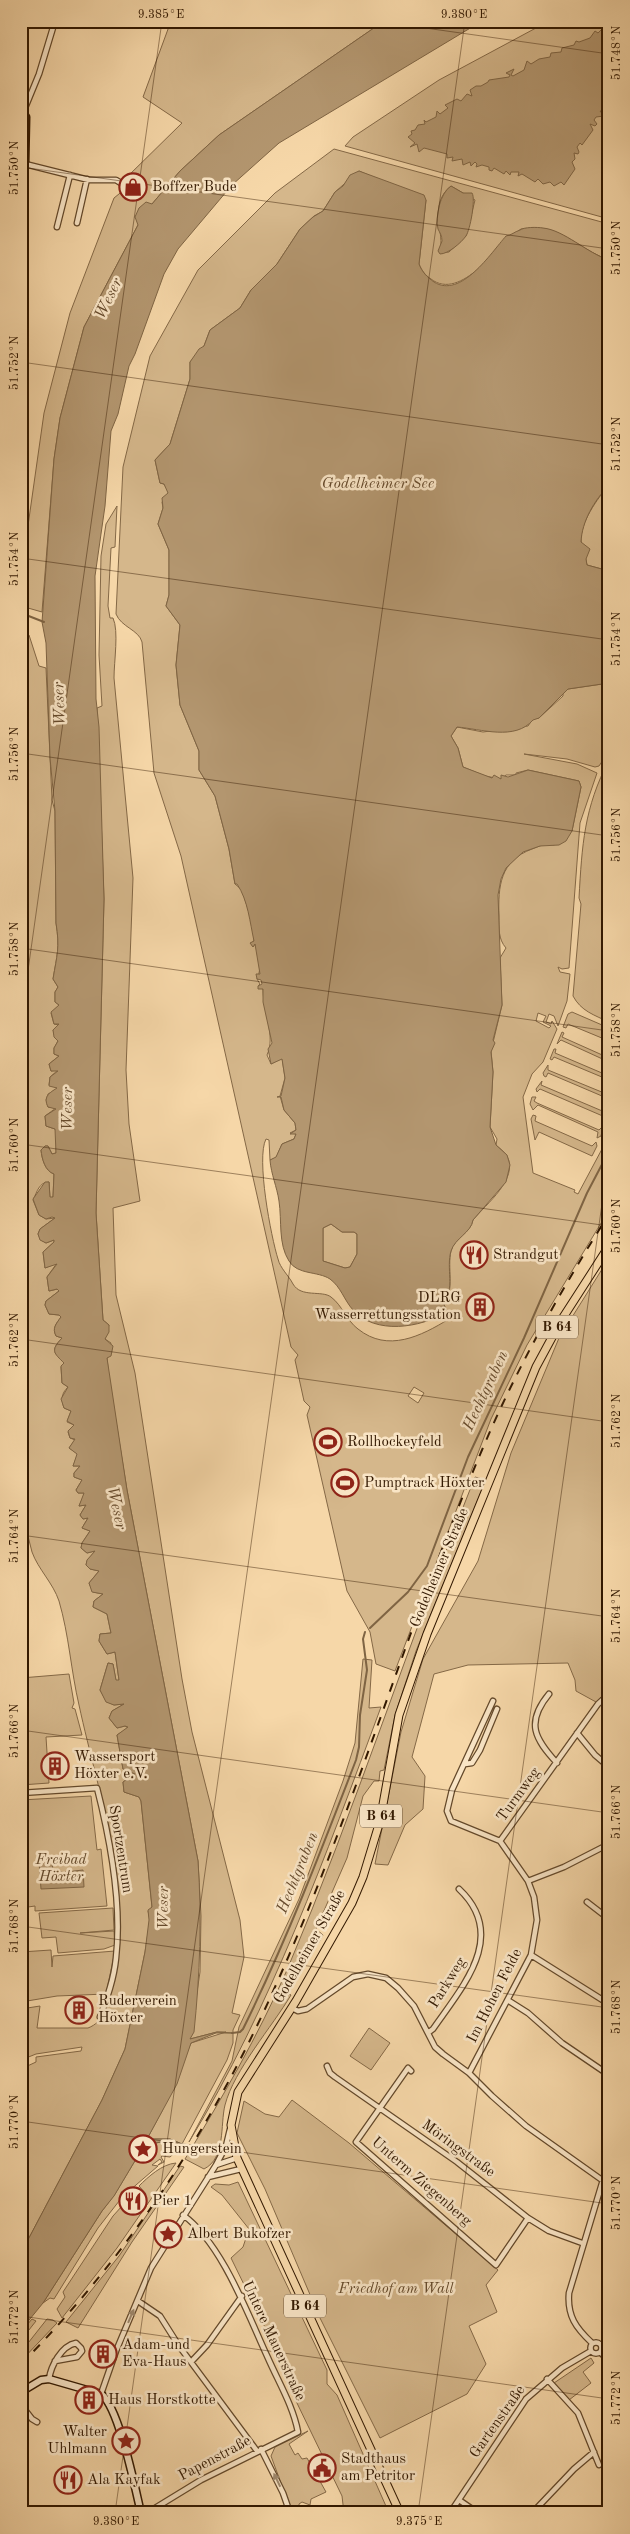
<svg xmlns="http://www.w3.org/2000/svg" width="630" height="2534" viewBox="0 0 630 2534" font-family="'Old Standard TT',serif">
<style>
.green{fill:#d5b78b;stroke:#846846;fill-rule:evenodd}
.water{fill:#b3966f;stroke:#7f6443;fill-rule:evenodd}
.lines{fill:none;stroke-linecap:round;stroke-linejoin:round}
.stream{stroke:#7f6443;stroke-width:2}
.street-casing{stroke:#63482a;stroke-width:7}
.secondary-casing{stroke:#321800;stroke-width:9}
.primary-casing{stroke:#321800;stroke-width:9}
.street{stroke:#f9e5c6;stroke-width:4.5}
.secondary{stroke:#f9e5c6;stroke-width:6}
.primary{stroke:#f6d7a8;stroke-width:7}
.rail{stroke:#321800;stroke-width:2;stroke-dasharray:9 9;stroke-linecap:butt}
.oneway{fill:#9f896d}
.ticks{fill:none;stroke:#321800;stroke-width:1;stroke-opacity:0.45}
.labels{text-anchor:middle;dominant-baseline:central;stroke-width:5;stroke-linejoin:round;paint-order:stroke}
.shield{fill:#f9e5c6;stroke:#6e563b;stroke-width:1}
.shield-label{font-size:14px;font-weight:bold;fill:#321800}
.poi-label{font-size:15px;fill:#321800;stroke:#f9e5c6;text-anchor:start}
.street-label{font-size:15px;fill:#321800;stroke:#f9e5c6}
.park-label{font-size:15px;font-style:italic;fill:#63482a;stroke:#f9e5c6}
.water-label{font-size:16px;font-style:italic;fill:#664a2c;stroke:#f9e5c6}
.neatline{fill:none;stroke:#321800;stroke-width:2}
.ticks-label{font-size:12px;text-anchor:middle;fill:#321800}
</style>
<rect width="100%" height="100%" fill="#f6d7a8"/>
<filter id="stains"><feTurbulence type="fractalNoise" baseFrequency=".004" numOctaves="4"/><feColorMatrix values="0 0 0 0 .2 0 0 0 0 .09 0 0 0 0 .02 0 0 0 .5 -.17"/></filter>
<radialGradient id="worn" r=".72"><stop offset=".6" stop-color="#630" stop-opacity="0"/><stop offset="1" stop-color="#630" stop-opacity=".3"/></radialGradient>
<path class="green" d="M 171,21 L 384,21 L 219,135 L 180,171 L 152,204 L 138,225 L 84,327 L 60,418 L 54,459 L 42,612 L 21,606 L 21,575 L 44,413 L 70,313 L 114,198 L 130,185 L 126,178 L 182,123 L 143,97 Z
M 549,21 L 609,21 L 609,219 L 345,146 L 353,137 L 439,80 Z
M 334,149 L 609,224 L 609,260 C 586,252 568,234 545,229 C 538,227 529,229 521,229 C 498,245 461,302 431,279 C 425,275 422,271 419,264 L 426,200 L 359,171 L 335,192 L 323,211 L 314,216 L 300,229 L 277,264 L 251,290 L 240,308 L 210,330 L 204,346 L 190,362 L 190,379 L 170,444 L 155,460 L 160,483 L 164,484 L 169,493 L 162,502 L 163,508 L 158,524 L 169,550 L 169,595 L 166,606 L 180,625 L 176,665 L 180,705 L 199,751 L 199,770 L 215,796 L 229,849 L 235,884 L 242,890 L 253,925 L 254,941 L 251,943 L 253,947 L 255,944 C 260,953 262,969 257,979 L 260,984 L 258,986 L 263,989 C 263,1012 276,1036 267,1055 L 271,1064 L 282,1058 L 285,1078 L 280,1096 L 284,1110 L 295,1123 L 296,1130 L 290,1133 L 296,1134 L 294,1139 L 282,1144 L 276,1158 L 270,1160 L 269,1140 L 266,1139 C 256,1158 271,1237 278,1259 C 280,1268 289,1276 293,1284 C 301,1298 322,1290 331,1297 C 342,1305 347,1321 358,1329 C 388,1353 421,1336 449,1319 L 444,1304 C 455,1289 447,1268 451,1251 C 454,1238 471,1233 473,1220 C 486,1204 519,1179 507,1156 C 505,1152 499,1148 496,1145 L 497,1139 L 490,1127 L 493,1072 L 491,1051 L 502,1005 L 500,958 L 506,948 C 498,939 499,928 499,916 C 498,886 500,861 532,849 C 540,846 545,843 554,845 L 572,831 L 581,787 L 579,781 L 528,770 L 516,773 L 516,775 L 506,775 L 501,779 L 485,776 L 463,767 L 458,748 L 451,736 L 457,727 L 483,732 L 528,726 L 533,719 L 539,718 L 563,696 L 563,691 L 568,689 L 609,683 L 609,751 L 599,766 L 595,767 L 567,759 L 524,754 L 577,764 L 597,773 L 580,823 L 569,968 L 562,969 L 558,967 L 560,972 L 570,974 L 567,1001 L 558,1026 L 554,1016 L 549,1014 L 546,1022 L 551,1024 L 552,1021 L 557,1029 L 543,1062 L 532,1074 L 523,1097 L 533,1173 L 575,1190 L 574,1192 L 578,1194 L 602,1149 L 609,1151 L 609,1210 L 527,1345 L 491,1419 L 395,1671 L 376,1664 L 370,1632 L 347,1591 L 307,1415 L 310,1407 L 304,1401 L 295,1360 L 298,1355 L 291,1347 L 181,856 L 154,773 L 142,642 C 139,630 121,627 116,614 L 123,467 L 150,356 L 198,270 L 275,193 ZM 451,186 L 475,200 L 466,236 L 449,252 L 440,253 C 445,232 428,204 451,186 ZM 538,1013 L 546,1016 L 543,1022 L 551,1026 L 549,1028 L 536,1021 ZM 414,1387 L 424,1393 L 418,1403 L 408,1396 Z
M 609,485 L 609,571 L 587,565 C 586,557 582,549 581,541 C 580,523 597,499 609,485 Z
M 117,506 L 115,547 L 111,548 L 108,606 L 110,618 L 113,618 C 119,631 114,661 114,678 L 133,878 L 126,1070 L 129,1124 L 140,1201 L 113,1208 L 116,1295 L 135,1373 L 182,1679 L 192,1732 L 240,1920 L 244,1957 L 232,2013 L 240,2015 L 233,2030 L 233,2043 L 227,2060 L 182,2144 L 170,2139 L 147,2139 L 162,2111 L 191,2043 L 226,2032 L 217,2032 L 190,2039 L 200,1972 L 201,1916 L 198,1861 L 127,1490 L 109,1378 L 107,1358 L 111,1343 L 105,1339 L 109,1325 L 103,1320 L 96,1213 L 104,899 L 97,708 L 102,706 L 99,655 L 101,556 L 106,524 Z
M 21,631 L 29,635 L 39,666 L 46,668 L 52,800 L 55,811 L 56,923 C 60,948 57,955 53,979 L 58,987 L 55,992 L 55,1002 L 59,1005 L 51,1013 L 54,1024 L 59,1025 L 53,1030 L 55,1037 L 58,1041 L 54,1048 L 54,1054 L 59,1056 L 49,1064 L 51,1071 L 58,1070 L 50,1077 L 49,1085 L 58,1088 L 48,1094 L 46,1100 L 48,1107 L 56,1108 L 45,1116 L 46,1126 L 55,1129 L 57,1132 L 56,1153 L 52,1154 L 48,1146 L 45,1146 L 41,1150 C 42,1159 45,1171 54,1174 L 53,1197 L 50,1198 L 49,1182 C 39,1182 37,1192 33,1200 L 39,1215 L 46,1219 L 55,1218 L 40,1229 L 38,1234 L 41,1240 L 46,1243 L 54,1240 L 54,1242 L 43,1252 L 45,1268 L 57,1263 L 47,1277 L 49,1291 L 58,1289 L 59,1291 L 46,1301 L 45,1305 L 49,1314 L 59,1315 L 61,1317 C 56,1324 52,1328 56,1336 L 62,1338 C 49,1352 55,1352 64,1363 L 61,1367 L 62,1383 L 68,1387 C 61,1394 61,1399 64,1408 L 71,1411 L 67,1422 L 74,1425 L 68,1432 L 70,1438 L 75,1440 L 69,1448 L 78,1454 L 73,1466 L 80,1466 L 74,1473 L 74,1477 L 82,1480 L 76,1490 L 78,1493 L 85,1493 L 79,1506 L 86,1505 L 80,1515 L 83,1519 L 88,1518 L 82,1528 L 90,1531 L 82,1543 L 81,1548 L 87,1553 L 95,1551 L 87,1561 L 86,1565 L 90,1569 L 99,1571 L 89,1583 L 93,1592 L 103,1594 L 94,1601 L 93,1607 L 107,1614 L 111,1633 L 100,1634 L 99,1641 L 107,1654 L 115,1652 L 119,1680 L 116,1681 L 113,1664 L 108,1663 L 100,1690 L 106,1701 L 114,1705 L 124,1704 L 112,1711 L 109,1718 L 117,1728 L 125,1726 L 128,1728 L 117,1735 L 123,1769 L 135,1774 L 123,1782 L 124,1792 L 139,1797 L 141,1801 L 152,1907 L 148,1911 L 150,1920 L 145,1952 L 125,2049 L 102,2100 L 21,2253 L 21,2069 L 36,2062 L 36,2057 L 81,2051 L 82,2047 L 36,2054 L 21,2060 L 21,2009 L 40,2006 L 37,2028 L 88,2028 C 104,2022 106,2006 110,1991 C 136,1896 99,1798 79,1705 C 71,1671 69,1635 59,1601 C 53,1583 38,1569 32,1552 C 27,1535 25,1517 21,1500 L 21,939 L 25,932 L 21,860 Z
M 609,760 L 609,1022 C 594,1015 581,1011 573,996 L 581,904 L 579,898 C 582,845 584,808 609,760 Z
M 572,1012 L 609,1028 L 609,1041 L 568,1024 L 566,1028 L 563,1027 L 568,1014 Z
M 562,1032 L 564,1033 L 562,1037 L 609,1058 L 609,1062 L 561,1040 L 557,1044 Z
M 554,1049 L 556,1049 L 555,1053 L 609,1076 L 609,1080 L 554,1057 L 552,1060 L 550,1059 Z
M 548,1065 L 548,1070 L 609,1095 L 609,1099 L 548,1073 L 546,1077 L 544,1076 L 543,1073 Z
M 542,1081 L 541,1085 L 607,1113 L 609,1110 L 609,1121 L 603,1121 L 605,1117 L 540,1089 L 537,1092 L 536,1089 Z
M 532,1097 L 536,1097 L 534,1101 L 537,1103 L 599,1130 L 603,1126 L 601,1136 L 597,1138 L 598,1132 L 538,1105 L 533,1110 L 530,1104 Z
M 533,1115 L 536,1116 L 535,1121 L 592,1146 L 596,1142 L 597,1146 L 592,1156 L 539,1132 L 535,1140 L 531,1119 Z
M 331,1224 L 342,1232 L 354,1232 L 357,1234 L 357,1254 L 350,1267 L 345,1268 L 323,1261 L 323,1228 Z
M 609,1258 L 609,1690 L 596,1702 L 576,1691 L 575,1680 L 568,1663 L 468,1665 L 434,1674 L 412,1757 L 425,1776 L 423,1809 L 405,1825 L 388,1865 L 375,1864 L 401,1732 L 423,1659 L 478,1561 L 511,1453 L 559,1338 Z
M 475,1477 L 486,1480 L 416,1651 L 395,1715 L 384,1770 L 380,1771 L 379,1781 L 374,1781 L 363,1796 L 347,1858 L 316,1929 L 323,1935 L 318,1944 L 313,1943 L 286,1992 L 291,1995 C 272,2027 234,2070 225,2105 C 220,2125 226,2158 204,2169 L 185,2159 C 222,2098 258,2036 287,1970 C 356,1808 409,1640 475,1477 Z
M 363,1659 L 372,1660 L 369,1708 L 381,1707 C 326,1855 271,2007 189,2142 L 232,2061 L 239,2027 L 299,1899 L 343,1781 L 355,1743 Z
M 69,1674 L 74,1703 L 72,1708 L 75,1709 L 82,1735 L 46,1737 L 49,1783 L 21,1785 L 21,1678 Z
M 91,1796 L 97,1850 L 101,1849 L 107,1906 L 35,1911 L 35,1906 L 28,1907 L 26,1904 L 23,1906 L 21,1904 L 21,1800 Z
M 113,1908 L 114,1930 L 80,1933 L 114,1931 L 115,1945 L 104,1949 L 58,1953 L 56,1937 L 42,1938 L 39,1913 Z
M 51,1950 L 52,1967 L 53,1956 L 115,1951 L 106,1994 L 57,1996 L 21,2002 L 21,1952 Z
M 369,2028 L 390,2043 L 371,2070 L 350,2056 Z
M 292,2100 L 349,2143 L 498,2270 L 486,2285 L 497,2312 L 469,2326 L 486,2364 L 467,2394 L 380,2438 L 320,2318 L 265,2189 L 237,2133 L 244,2101 L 265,2114 L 279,2117 Z
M 161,2142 L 180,2148 L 170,2157 L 162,2156 L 161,2157 L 164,2162 L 158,2165 L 162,2162 L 160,2159 L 152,2165 L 158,2166 L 129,2191 L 121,2192 L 123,2196 L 98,2228 L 54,2299 L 50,2298 L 43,2303 L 102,2211 L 115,2194 L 142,2149 L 150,2144 Z
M 176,2163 L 117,2248 L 62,2318 L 57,2309 L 65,2297 L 63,2292 L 113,2216 L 122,2206 L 132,2214 L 146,2194 L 139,2186 C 148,2177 162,2164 176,2163 Z
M 180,2166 L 184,2167 L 132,2242 L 78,2328 L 66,2322 L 119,2256 Z
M 238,2182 L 327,2370 L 327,2384 L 337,2395 L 389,2513 L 344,2513 L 342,2496 L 296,2401 L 302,2398 L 299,2391 L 293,2393 L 280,2364 L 281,2360 L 231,2258 L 243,2247 L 249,2229 L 222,2195 L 211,2187 L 215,2184 L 229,2185 Z
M 32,2319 L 36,2321 L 21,2340 L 21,2332 Z
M 47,2319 L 53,2320 L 57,2323 L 21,2361 L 21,2352 Z
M 591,2358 L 594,2363 L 583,2372 L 591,2383 L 569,2400 L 554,2383 Z
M 308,2431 L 289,2444 L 295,2455 L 298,2453 L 302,2459 L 307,2458 L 326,2492 L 311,2499 L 310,2505 L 302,2502 L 299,2504 L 299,2508 L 295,2509 L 295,2513 L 292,2513 L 271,2456 L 275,2447 Z"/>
<path class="water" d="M 384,21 L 482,21 L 279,143 L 232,185 L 178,249 L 164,274 L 135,354 L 129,366 L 118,414 L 111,431 L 105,506 L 95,576 L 96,699 L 99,727 L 104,899 L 96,1213 L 103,1320 L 109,1325 L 109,1332 L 105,1339 L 113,1346 L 111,1356 L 107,1358 L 127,1490 L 198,1861 C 202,1919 200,1974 194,2032 L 190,2039 L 217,2032 L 233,2033 L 216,2033 L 191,2043 L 177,2084 L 147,2139 L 170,2139 L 182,2144 L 180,2148 L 161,2142 L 150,2144 L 142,2149 L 114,2196 L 102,2211 L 43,2303 L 21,2330 L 21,2253 L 102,2100 L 125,2049 L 145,1952 L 149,1920 L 148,1910 L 152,1907 L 141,1801 L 139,1797 L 124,1792 L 123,1782 L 135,1774 L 123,1769 L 117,1735 L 128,1727 L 125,1726 L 117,1728 L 109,1718 L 112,1711 L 124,1704 L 114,1705 L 106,1702 L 100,1690 L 108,1663 L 113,1664 L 116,1680 L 119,1680 L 115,1652 L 107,1654 L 99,1641 L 100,1634 L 111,1633 L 107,1614 L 93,1607 L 94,1601 L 103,1594 L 92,1592 L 89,1583 L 99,1571 L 90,1569 L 86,1565 L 87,1560 L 95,1551 L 87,1553 L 81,1548 L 82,1543 L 90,1531 L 82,1528 L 88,1518 L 83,1519 L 80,1515 L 86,1505 L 79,1506 L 84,1493 L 78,1493 L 76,1490 L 82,1480 L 74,1477 L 74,1473 L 80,1466 L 73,1466 L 77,1454 L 69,1448 L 75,1439 L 70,1438 L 68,1431 L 74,1425 L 67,1421 L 71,1411 L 64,1408 L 61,1399 L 68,1387 L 62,1383 L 61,1366 L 64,1363 C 54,1353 50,1351 62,1338 L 56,1336 C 52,1328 56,1324 61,1317 L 59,1315 L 49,1314 L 45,1305 L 46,1301 L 59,1291 L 57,1289 L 49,1291 L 47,1277 L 57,1264 L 45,1268 L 43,1252 L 54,1242 L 54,1240 L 46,1243 L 40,1240 L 38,1234 L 40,1229 L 55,1218 L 52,1217 L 46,1219 L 39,1215 L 33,1199 L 45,1182 L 49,1182 L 50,1197 L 53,1197 L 54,1174 C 45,1171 42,1159 41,1150 L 45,1146 L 48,1146 L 52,1154 L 56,1153 L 55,1129 L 46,1126 L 45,1116 L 56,1109 L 48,1107 C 43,1097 49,1093 57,1088 L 49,1086 L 50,1077 L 58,1071 L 51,1071 L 49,1064 L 59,1056 L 54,1054 L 54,1048 L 58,1041 L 54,1037 L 53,1030 L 59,1024 L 54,1024 L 51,1012 L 59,1005 L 55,1002 L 55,992 L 58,987 L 53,979 C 57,955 60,948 56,923 L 55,811 L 50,758 L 46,643 L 42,622 L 54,459 L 60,418 L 84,327 L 138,225 L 135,217 L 139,208 L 146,202 L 152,204 L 180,171 L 219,135 Z
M 606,24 L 609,26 L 609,104 L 603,106 L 606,109 L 605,111 L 600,111 L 604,116 L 596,117 L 594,120 L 597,124 L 595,126 L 590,124 L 593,130 L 582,145 L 580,143 L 577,147 L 579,152 L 578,154 L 574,153 L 575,159 L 572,162 L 575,169 L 564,185 L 561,182 L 554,186 L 550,182 L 543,184 L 538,179 L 535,182 L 522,174 L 518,176 L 519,172 L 511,172 L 510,175 L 506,171 L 504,174 L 494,168 L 492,171 L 489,170 L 489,167 L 482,165 L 476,167 L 477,164 L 475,162 L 471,166 L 470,162 L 463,165 L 462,159 L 452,161 L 453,157 L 447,158 L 447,154 L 424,148 L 419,152 L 417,144 L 410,147 L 415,143 L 408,137 L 412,134 L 411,131 L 415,130 L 418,125 L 425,124 L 424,120 L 426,122 L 436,117 L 437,111 L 440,114 L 448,108 L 445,105 L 457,99 L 461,101 L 467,94 L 472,96 L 470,90 L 476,86 L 481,86 L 488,82 L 489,80 L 509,77 L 510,75 L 506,73 L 514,69 L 511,75 L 513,76 L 524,70 L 527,61 L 531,64 L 539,59 L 550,57 L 551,53 L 561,52 L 562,48 L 574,45 L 576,41 L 579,42 L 590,38 L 595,31 L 598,33 L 601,30 L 605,29 Z
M 359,171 L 424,195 L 426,200 L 419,264 C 422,272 427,277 434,282 C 461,299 491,253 506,236 C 512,235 514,232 520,230 C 524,227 537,227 543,228 C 564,230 587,253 609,260 L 609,485 C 594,501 582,521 581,542 L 590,549 L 586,559 L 587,565 L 609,571 L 609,683 L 568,689 L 539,718 L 533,720 C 515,741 481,729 457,727 L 451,736 L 458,748 L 463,767 L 492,778 L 494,775 L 501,779 L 501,775 L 508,777 L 528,770 L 579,781 L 581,787 L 572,831 L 566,841 L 559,845 L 540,846 L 523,852 L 506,868 L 501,879 L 498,895 L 502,1005 L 493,1040 L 495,1043 L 491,1052 L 493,1072 L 490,1127 L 496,1145 L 507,1155 L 510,1165 L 506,1182 L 473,1220 C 471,1233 455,1238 451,1251 C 446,1268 455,1289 444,1304 L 446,1312 C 421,1328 375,1335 353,1310 C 344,1300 341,1287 330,1279 C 318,1271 297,1275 289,1261 C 278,1244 282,1221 279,1201 C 277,1187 271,1174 270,1160 L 276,1157 L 282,1144 L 294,1139 L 296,1134 L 290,1134 L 296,1130 L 295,1123 L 284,1110 L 281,1097 L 277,1097 L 281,1096 L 285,1078 L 282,1059 L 271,1064 L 268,1049 L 272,1043 L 263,1002 L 263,989 L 258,989 L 258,986 L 262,984 L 261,980 L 257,979 L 256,974 L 260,974 L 255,944 L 253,947 L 250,943 L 254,941 C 250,923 248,900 237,884 L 235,884 L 229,849 L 215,796 L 199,770 L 199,751 L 180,705 L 176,665 L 180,625 L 166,606 L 169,595 L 169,550 L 158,524 L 163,508 L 162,498 L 168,493 L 164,484 L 160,483 L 155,460 L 170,444 L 190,379 L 190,362 L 199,349 L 204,346 L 210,330 L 240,308 L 251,290 L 277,264 L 300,229 L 313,217 L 323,211 L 335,192 L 343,186 L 350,175 ZM 331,1224 L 342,1232 L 354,1232 L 357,1234 L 357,1254 L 350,1267 L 345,1268 L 323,1261 L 323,1228 Z
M 451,186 L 463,193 L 472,193 C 476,199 470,230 466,236 C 461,243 448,254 440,254 L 438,251 L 442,241 C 442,236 440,233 438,229 C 435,217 440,193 451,186 Z
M 52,1861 L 53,1872 L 62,1872 L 63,1878 L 66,1877 L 65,1872 L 83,1870 L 84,1887 L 41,1889 L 39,1862 Z"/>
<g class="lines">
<path class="stream" d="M 21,613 L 44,622
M 370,1628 L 408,1592 L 427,1566 L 468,1457 L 524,1338 L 587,1193 L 609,1151
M 232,2033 L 240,2032 L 243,2029 C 286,1942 321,1851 356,1760 L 359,1747 L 360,1715 L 367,1670 L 363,1639 L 365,1632"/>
<g class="street-casing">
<path id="street" d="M 23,113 L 39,74 L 55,21
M 25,164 L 89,180 L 116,180 L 124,185
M 77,223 L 87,179
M 57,227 L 70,175
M 549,1694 C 525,1723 535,1739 557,1763
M 577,1733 L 595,1755 L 609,1767
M 465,1764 L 472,1763 L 480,1750 L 497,1709
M 21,1793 L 97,1788 C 110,1839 122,1905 116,1958 C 114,1979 107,1998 100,2017
M 500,1841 L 598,1704 L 609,1694
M 528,1881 L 564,1867 L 609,1844
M 587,1902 L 609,1919
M 531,1955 L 609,2004
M 509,2001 L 528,2013 L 562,2043 L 609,2075
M 292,2008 L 298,2011 L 307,2009 L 353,1977 L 368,1974 L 386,1978 L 398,1988 L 414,2006 L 435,2047 L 443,2054 L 469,2073 L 492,2096 L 526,2126 L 609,2185
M 429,2032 L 433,2029 C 462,1987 509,1936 459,1889
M 327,2066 L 330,2073 L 335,2077 L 457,2162 L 528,2218 L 549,2231 L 582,2243
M 411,2071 L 408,2068 L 356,2142 L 496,2265 L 528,2218
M 469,2073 L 531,1955 L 537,1920 L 534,1897 L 528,1881 L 500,1841 L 451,1821 L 447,1811 L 452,1790 L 493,1701
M 216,2165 L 226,2146 L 230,2129
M 208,2177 L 241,2169
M 138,2301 L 160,2316 L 179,2346 L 257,2451
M590.5 2348a5.5 5.5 0 1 1 11 0a5.5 5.5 0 1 1-11 0Z
M 592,2343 C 576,2328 567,2316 569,2293 L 609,2160
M 601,2345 L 609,2342
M 600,2352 L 609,2361
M 191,2362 L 207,2345 L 242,2296
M 49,2379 C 51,2366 61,2346 76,2343 L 81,2348 L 82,2351 L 77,2357 L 55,2361
M 547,2379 L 578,2413 L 599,2465
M 101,2394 L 116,2351 L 151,2268 L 216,2165 L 237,2158
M 21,2405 L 32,2419 L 37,2422
M 261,2449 L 283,2493 L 290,2513
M 459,2500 L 478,2513
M 536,2509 L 574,2469 L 594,2452
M 147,2513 L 201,2480 L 298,2432 C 293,2406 279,2383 268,2358 C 248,2315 222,2243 183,2215
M 450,2513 L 526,2399 L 562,2368 L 591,2351"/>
</g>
<g class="secondary-casing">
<path id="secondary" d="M 21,112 L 26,117 L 25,164 L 21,202
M 21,2392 L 41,2380 L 49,2379 L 101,2394 C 119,2407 135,2488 141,2513
M 21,2509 L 38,2513"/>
</g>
<g class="primary-casing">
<path id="primary" d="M 400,2513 L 237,2158 L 231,2125 L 238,2092 L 296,2001 L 352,1903 L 363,1877 L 380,1821 L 399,1715 L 427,1634 L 536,1367 L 562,1319 L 609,1246"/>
</g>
<use href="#street" class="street"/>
<use href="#secondary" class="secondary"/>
<use href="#primary" class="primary"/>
<path class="rail" d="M 21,2364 C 128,2257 214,2124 275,1987 C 354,1812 407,1626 482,1450 C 517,1367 561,1290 609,1214"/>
</g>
<defs><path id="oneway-solid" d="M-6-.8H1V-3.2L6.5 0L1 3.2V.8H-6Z" transform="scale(1.25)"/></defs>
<g class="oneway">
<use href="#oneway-solid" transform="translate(131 2316) rotate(-67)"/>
<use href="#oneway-solid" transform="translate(277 2480) rotate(-116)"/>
</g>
<path class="ticks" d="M 376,21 L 609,54M 21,167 L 609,249M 21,362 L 609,445M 21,558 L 609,640M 21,753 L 609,836M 21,948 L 609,1031M 21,1020 L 162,21M 21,1144 L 609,1226M 21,1339 L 609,1422M 21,1535 L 609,1617M 21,1730 L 609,1813M 21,1926 L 609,2008M 21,2121 L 609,2204M 21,2316 L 609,2399M 21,2512 L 27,2513M 115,2513 L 465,21M 418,2513 L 609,1154"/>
<defs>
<g id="shop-ring" transform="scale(1.4375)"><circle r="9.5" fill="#f9e5c6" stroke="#8f2418" stroke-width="1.5"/><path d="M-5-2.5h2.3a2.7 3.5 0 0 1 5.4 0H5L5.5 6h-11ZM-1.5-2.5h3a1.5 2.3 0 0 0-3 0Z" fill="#8f2418"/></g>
<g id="restaurant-ring" transform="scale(1.4375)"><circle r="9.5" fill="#f9e5c6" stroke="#8f2418" stroke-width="1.5"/><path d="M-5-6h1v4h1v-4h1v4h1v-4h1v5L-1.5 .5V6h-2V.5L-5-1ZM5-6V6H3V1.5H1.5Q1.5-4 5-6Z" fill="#8f2418"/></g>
<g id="building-ring" transform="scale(1.4375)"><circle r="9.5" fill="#f9e5c6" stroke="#8f2418" stroke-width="1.5"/><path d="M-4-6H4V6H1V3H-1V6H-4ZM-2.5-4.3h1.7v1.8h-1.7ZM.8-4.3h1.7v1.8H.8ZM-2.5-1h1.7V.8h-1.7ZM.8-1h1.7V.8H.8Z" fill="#8f2418"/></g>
<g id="stadium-ring" transform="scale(1.4375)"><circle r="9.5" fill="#f9e5c6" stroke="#8f2418" stroke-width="1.5"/><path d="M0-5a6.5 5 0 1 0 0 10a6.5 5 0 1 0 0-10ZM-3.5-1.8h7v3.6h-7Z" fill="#8f2418"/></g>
<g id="sight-ring" transform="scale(1.4375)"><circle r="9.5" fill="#f9e5c6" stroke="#8f2418" stroke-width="1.5"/><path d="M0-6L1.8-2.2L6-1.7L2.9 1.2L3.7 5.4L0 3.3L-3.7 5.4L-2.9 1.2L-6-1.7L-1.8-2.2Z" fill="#8f2418"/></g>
<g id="civic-ring" transform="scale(1.4375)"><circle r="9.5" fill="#f9e5c6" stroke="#8f2418" stroke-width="1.5"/><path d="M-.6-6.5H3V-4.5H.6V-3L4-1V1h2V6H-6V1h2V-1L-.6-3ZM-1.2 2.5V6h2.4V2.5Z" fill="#8f2418"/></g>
</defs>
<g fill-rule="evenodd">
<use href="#shop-ring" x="133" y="187"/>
<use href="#restaurant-ring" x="474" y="1255"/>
<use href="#building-ring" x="480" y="1307"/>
<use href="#stadium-ring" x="328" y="1442"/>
<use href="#stadium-ring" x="345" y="1483"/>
<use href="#building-ring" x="55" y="1766"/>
<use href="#building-ring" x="79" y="2010"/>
<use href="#sight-ring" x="143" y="2149"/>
<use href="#restaurant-ring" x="133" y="2201"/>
<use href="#sight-ring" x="168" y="2234"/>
<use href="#building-ring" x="103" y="2354"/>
<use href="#building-ring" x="89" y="2400"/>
<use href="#sight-ring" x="126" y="2441"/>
<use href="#civic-ring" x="322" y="2468"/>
<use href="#restaurant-ring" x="68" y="2480"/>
</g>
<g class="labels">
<g class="shield">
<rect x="536" y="1315.5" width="42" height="23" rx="4"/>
<rect x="360" y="1804.5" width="42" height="23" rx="4"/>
<rect x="284" y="2294.5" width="42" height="23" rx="4"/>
</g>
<g class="shield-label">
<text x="557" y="1327">B 64</text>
<text x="381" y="1816">B 64</text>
<text x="305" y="2306">B 64</text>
</g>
<g class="poi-label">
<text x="152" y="187">Boffzer Bude</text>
<text x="493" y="1255">Strandgut</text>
<text x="461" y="1298" text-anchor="end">DLRG<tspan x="461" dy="17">Wasserrettungsstation</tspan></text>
<text x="347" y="1442">Rollhockeyfeld</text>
<text x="364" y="1483">Pumptrack Höxter</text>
<text x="74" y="1757">Wassersport<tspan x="74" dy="17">Höxter e.V.</tspan></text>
<text x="98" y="2001">Ruderverein<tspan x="98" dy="17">Höxter</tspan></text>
<text x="162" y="2149">Hungerstein</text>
<text x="152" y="2201">Pier 1</text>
<text x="187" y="2234">Albert Bukofzer</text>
<text x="122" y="2345">Adam-und<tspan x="122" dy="17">Eva-Haus</tspan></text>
<text x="108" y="2400">Haus Horstkotte</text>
<text x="107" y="2432" text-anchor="end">Walter<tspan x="107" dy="17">Uhlmann</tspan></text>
<text x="341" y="2459">Stadthaus<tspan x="341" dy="17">am Petritor</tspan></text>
<text x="87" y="2480">Ala Kayfak</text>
</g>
<g class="street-label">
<text transform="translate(440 1568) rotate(-67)">Godelheimer Straße</text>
<text transform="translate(519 1795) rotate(-54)">Turmweg</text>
<text transform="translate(120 1849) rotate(81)">Sportzentrum</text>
<text transform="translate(310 1947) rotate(-60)">Godelheimer Straße</text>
<text transform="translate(448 1983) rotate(-58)">Parkweg</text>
<text transform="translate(495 1996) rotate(-63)">Im Hohen Felde</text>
<text transform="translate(458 2149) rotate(36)">Möringstraße</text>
<text transform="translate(421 2182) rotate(41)">Unterm Ziegenberg</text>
<text transform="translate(273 2341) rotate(65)">Untere Mauerstraße</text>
<text transform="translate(498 2422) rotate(-55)">Gartenstraße</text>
<text transform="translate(215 2459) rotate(-28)">Papenstraße</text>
</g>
<g class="park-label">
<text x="61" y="1860">Freibad<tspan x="61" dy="17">Höxter</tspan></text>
<text x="396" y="2289">Friedhof am Wall</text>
</g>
<g class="water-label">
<text transform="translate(109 299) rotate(-64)">Weser</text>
<text x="378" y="484">Godelheimer See</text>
<text transform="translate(60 704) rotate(-92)">Weser</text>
<text transform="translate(68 1109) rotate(-90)">Weser</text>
<text transform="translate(486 1391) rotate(-65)">Hechtgraben</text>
<text transform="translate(116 1508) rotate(78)">Weser</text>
<text transform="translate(298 1873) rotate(-68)">Hechtgraben</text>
<text transform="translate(164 1908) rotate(-90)">Weser</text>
</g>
</g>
<rect width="630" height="2534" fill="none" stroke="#f6d7a8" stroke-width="55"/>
<rect x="28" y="28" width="574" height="2478" class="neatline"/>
<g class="ticks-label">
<text x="161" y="18">9.385°E</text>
<text x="464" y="18">9.380°E</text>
<text transform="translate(616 53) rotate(-90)" y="4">51.748°N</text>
<text transform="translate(14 168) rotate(-90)" y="4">51.750°N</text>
<text transform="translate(616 248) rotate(-90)" y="4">51.750°N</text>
<text transform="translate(14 363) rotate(-90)" y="4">51.752°N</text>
<text transform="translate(616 444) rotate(-90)" y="4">51.752°N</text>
<text transform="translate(14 559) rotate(-90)" y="4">51.754°N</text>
<text transform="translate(616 639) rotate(-90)" y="4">51.754°N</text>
<text transform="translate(14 754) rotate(-90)" y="4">51.756°N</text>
<text transform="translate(616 835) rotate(-90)" y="4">51.756°N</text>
<text transform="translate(14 949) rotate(-90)" y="4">51.758°N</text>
<text transform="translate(616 1030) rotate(-90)" y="4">51.758°N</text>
<text transform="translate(14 1145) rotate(-90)" y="4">51.760°N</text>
<text transform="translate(616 1226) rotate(-90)" y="4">51.760°N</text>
<text transform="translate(14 1340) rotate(-90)" y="4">51.762°N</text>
<text transform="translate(616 1421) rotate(-90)" y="4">51.762°N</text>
<text transform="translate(14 1536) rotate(-90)" y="4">51.764°N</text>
<text transform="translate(616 1616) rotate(-90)" y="4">51.764°N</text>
<text transform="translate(14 1731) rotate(-90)" y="4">51.766°N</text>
<text transform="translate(616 1812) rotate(-90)" y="4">51.766°N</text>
<text transform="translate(14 1926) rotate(-90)" y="4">51.768°N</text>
<text transform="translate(616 2007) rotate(-90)" y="4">51.768°N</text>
<text transform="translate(14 2122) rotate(-90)" y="4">51.770°N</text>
<text transform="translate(616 2203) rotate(-90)" y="4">51.770°N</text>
<text transform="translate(14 2317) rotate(-90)" y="4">51.772°N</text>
<text transform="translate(616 2398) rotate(-90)" y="4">51.772°N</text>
<text x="116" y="2525">9.380°E</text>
<text x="419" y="2525">9.375°E</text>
</g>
<rect width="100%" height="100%" filter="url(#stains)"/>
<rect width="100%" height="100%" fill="url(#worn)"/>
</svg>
